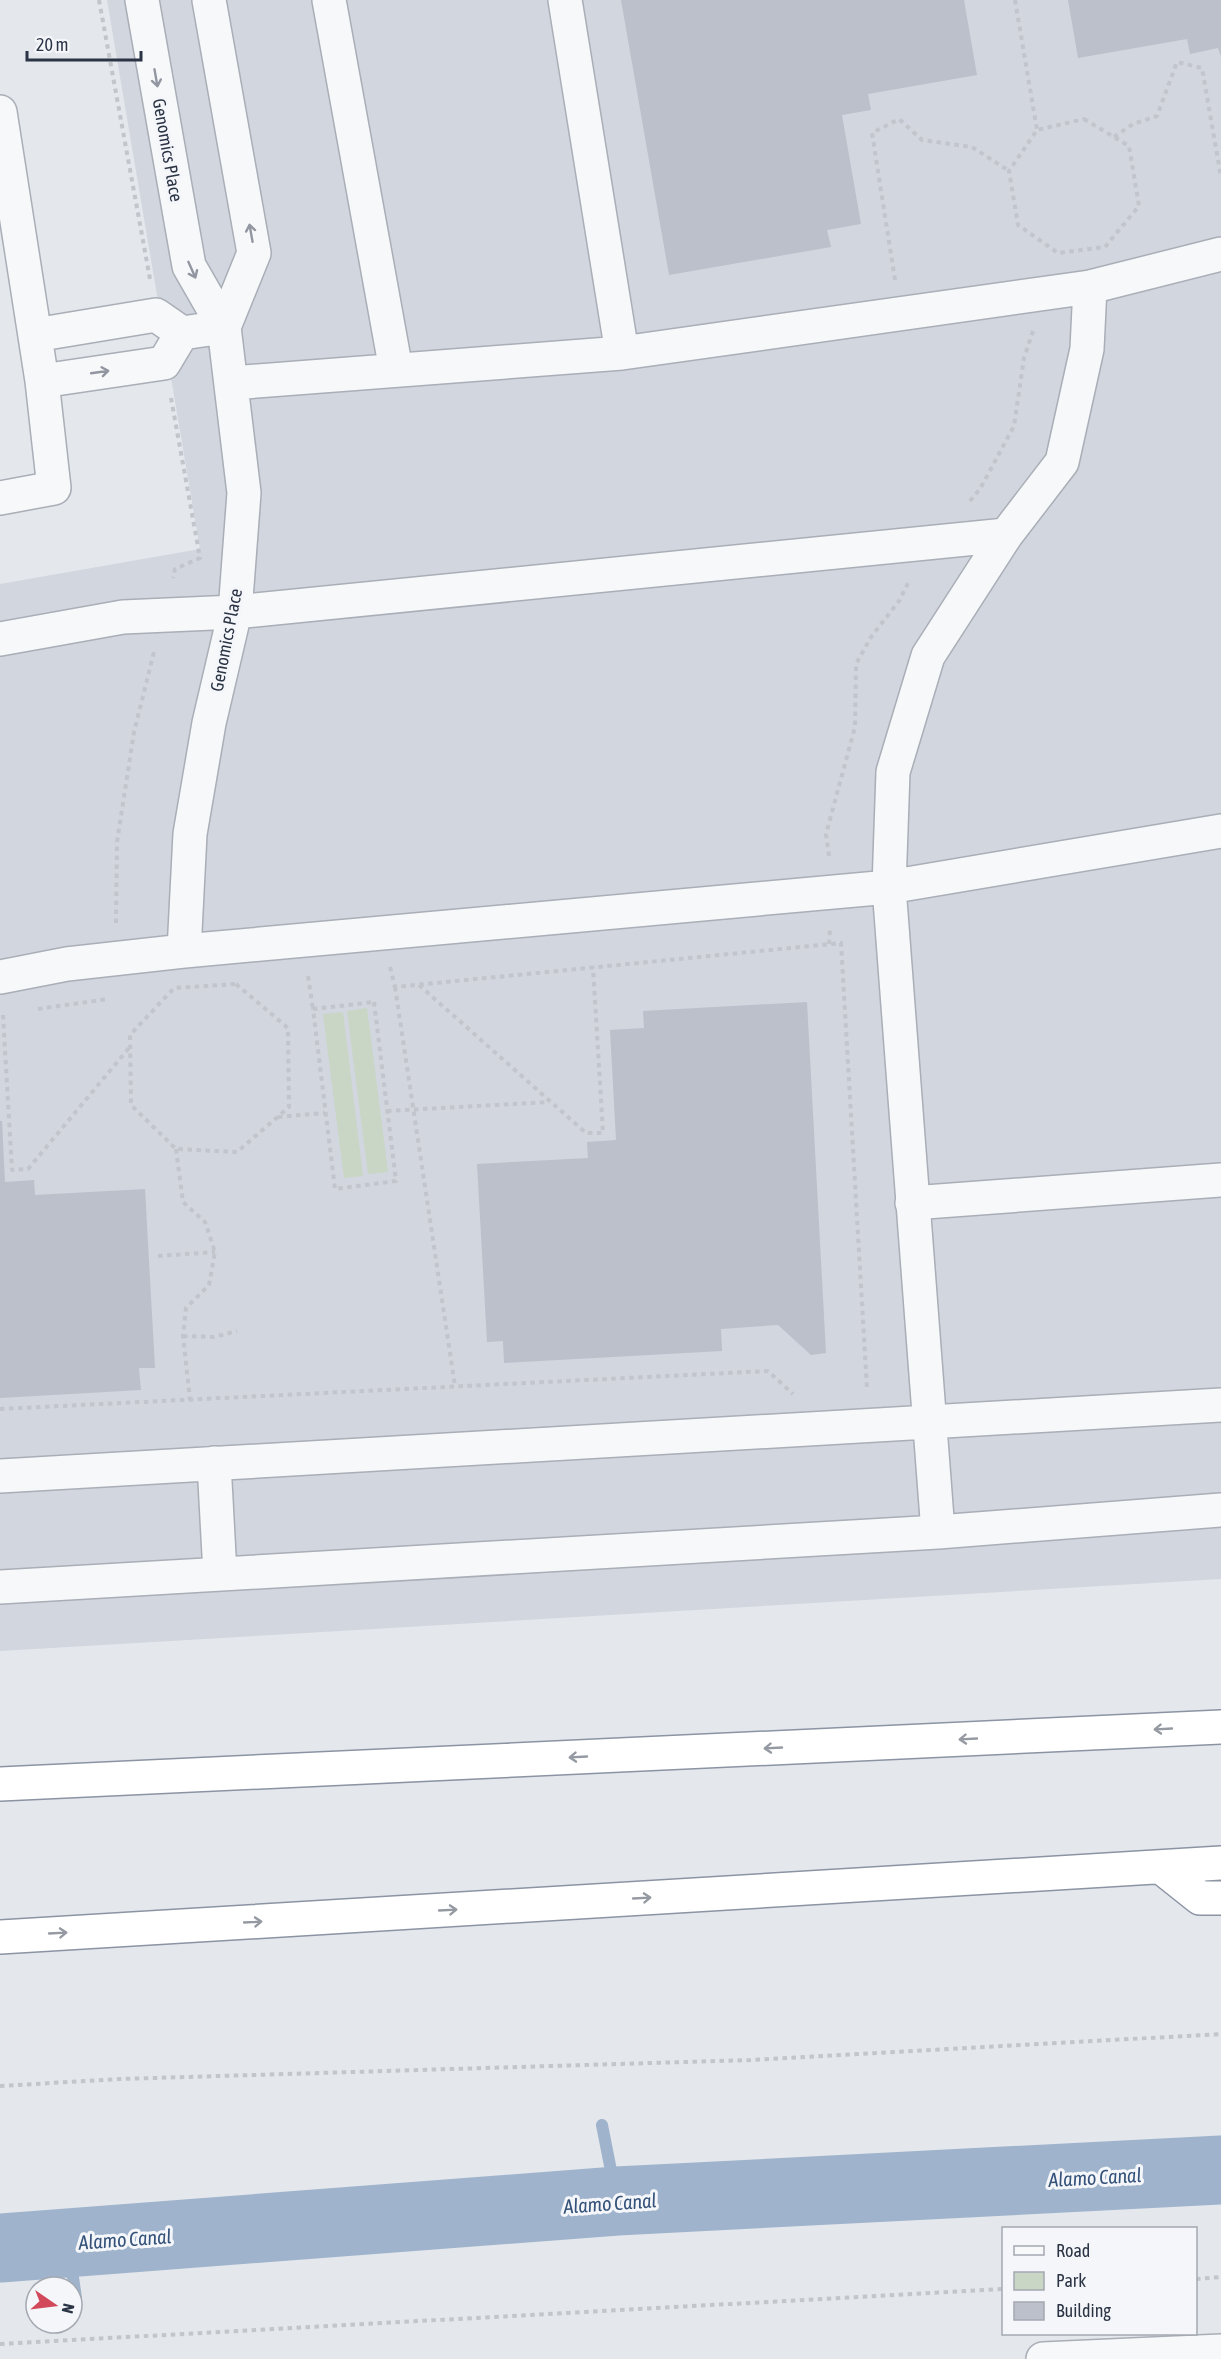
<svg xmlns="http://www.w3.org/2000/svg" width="1221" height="2359" viewBox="0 0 1221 2359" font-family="'Asap Condensed',sans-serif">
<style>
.built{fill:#d2d6de}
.green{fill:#c9d6c5}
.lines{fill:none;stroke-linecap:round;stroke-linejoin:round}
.stream{stroke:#9fb4cc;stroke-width:12}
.river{stroke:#9fb4cc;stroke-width:69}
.building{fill:#bbc0ca}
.minor-casing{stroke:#a9aeb7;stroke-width:36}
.highway-casing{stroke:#8b94a3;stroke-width:36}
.path{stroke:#c2c5cb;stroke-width:4;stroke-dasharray:4.5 4.5;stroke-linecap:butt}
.minor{stroke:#f7f8fa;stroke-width:33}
.highway{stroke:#fff;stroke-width:33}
.oneway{stroke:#9196a0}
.oneway2{stroke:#959aa2}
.labels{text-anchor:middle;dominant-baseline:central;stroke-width:6;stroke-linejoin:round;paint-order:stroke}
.street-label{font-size:18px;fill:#2b3445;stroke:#f4f6f9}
.water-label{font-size:20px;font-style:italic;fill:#34527a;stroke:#f4f6f9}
</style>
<rect width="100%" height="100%" fill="#e4e7ec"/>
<path class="built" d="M 107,0 L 1221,0 L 1221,1579 L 0,1651 L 0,584 L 200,549 Z"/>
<path class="green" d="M 367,1008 L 388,1172 L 368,1174 L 347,1011 Z
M 343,1012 L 363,1176 L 344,1178 L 323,1014 Z"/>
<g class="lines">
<path class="stream" d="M 602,2125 L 617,2201
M 68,2243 L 76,2298"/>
<path class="river" d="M 0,2248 L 617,2201 L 1221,2170"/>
</g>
<path class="building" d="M 621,0 L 964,0 L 977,75 L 868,94 L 871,110 L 842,115 L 861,224 L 827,230 L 831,247 L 669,275 Z
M 1068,0 L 1221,0 L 1221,57 L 1218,48 L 1190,54 L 1187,39 L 1078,58 Z
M 807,1002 L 826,1353 L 811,1355 L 778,1325 L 721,1329 L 722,1351 L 504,1363 L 503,1341 L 487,1342 L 477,1164 L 588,1158 L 587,1142 L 616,1140 L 610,1030 L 644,1028 L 643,1011 Z
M 0,1121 L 2,1121 L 5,1182 L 34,1180 L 35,1195 L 145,1189 L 155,1368 L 139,1368 L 141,1390 L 0,1398 Z"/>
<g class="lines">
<g class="minor-casing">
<path id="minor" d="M 142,0 L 189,266 L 224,327 L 244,493 L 235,612 L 209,723 L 190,834 L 184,951
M 209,0 L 254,253 L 224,327
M 329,0 L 396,370
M 565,0 L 622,353
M 0,112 L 42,381 L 54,488 L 0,498
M 1090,287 L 1221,254
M 35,335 L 156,315 L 182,333 L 224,327
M 42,381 L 164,363 L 182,333
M 0,639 L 123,617 L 235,612 L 1006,535
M 0,977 L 67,964 L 184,951 L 889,887 L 1221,831
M 912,1203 L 1221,1180
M 214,1463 L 220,1574
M 0,1476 L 1221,1405
M 938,1532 L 1221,1510
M 0,1587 L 938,1532 L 889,887 L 893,772 L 928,656 L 1006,535 L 1062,462 L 1087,349 L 1090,287 L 622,353 L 232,383
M 1043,2359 L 1221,2351"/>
</g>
<g class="highway-casing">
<path id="highway" d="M 0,1784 L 1221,1727
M 1161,1867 L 1200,1898 L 1221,1898
M 0,1937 L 1221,1863"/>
</g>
<path class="path" d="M 99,0 L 150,279
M 1015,0 L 1037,130
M 1084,119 L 1129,146 L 1139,206 L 1105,247 L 1058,253 L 1018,225 L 1009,171 L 1037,130 Z
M 1114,137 L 1133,124 L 1157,116 L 1177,62 L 1202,68 L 1221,177
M 895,280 L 872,133 L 899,119 L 922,140 L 972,147 L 1009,171
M 171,398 L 200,558 L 175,569 L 173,578
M 970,501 L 980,489 L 1014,426 L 1024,358 L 1033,331
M 829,856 L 826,834 L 855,727 L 856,664 L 871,637 L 899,601 L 909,581
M 116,923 L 117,842 L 134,732 L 154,652
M 829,944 L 830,929
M 390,967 L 395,987 L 841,943 L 867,1389
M 308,976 L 313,1009
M 236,984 L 288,1028 L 289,1107 L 237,1152 L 176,1149 L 131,1105 L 130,1035 L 174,988 Z
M 419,985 L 586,1133 L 603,1133 L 593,967
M 395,987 L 455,1386
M 374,1002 L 396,1181 L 335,1189 L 313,1009 Z
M 38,1009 L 108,999
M 3,1015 L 12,1170 L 28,1169 L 129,1048
M 387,1111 L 549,1102
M 278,1117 L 325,1113
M 176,1149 L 183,1202 L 205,1222 L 215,1252 L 209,1285 L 186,1308 L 183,1336 L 190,1400
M 158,1256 L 215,1252
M 183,1336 L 214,1337 L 237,1331
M 0,1409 L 768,1371 L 793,1394
M 0,2086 L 120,2079 L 751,2060 L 1221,2034
M 1196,2279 L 1221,2277
M 0,2344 L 1004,2289"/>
<use href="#minor" class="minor"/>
<use href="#highway" class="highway"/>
</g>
<defs><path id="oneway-shaft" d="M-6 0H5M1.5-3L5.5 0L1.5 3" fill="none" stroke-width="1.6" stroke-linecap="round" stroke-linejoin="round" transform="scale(1.5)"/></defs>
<g class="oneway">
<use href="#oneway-shaft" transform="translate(156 78) rotate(80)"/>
<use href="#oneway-shaft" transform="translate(251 233) rotate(-100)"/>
<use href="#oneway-shaft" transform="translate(192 270) rotate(66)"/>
<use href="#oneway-shaft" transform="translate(100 372) rotate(-8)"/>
</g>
<g class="oneway2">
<use href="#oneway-shaft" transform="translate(1163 1729) rotate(177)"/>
<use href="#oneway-shaft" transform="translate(968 1739) rotate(177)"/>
<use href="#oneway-shaft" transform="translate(773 1748) rotate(177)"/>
<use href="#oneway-shaft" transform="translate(578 1757) rotate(177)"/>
<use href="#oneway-shaft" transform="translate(642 1898) rotate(-3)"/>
<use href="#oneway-shaft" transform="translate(448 1910) rotate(-3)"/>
<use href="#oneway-shaft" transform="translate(253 1922) rotate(-3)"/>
<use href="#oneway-shaft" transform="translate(58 1933) rotate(-3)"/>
</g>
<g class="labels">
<g class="street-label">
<text transform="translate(168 150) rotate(80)">Genomics Place</text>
<text transform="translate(226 640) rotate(-79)">Genomics Place</text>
</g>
<g class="water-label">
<text transform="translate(1095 2177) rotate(-3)">Alamo Canal</text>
<text transform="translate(610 2203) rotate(-4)">Alamo Canal</text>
<text transform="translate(125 2239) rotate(-4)">Alamo Canal</text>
</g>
</g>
<rect x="1002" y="2227" width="195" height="108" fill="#f4f6f9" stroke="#a4a8b1" stroke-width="1.5"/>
<rect x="1014" y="2246" width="30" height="9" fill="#f7f8fa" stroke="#a4a8b1" stroke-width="1.5"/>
<text x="1056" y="2257" font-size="18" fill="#2b3445">Road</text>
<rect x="1014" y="2272" width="30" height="18" fill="#c9d6c5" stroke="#a4a8b1" stroke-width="1.5"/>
<text x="1056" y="2287" font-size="18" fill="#2b3445">Park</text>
<rect x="1014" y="2302" width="30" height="18" fill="#bbc0ca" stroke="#a4a8b1" stroke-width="1.5"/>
<text x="1056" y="2317" font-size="18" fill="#2b3445">Building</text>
<g transform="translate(54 2305) rotate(104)"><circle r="28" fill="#f4f6f9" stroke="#a4a8b1" stroke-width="1.5"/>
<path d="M0-4.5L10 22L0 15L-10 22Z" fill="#d1495b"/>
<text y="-9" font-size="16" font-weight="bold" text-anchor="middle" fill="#2b3445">N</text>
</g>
<path d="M27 51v9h114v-9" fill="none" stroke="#2b3445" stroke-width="3"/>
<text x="36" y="51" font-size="18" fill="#2b3445" stroke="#f4f6f9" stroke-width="4.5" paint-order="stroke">20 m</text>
</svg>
